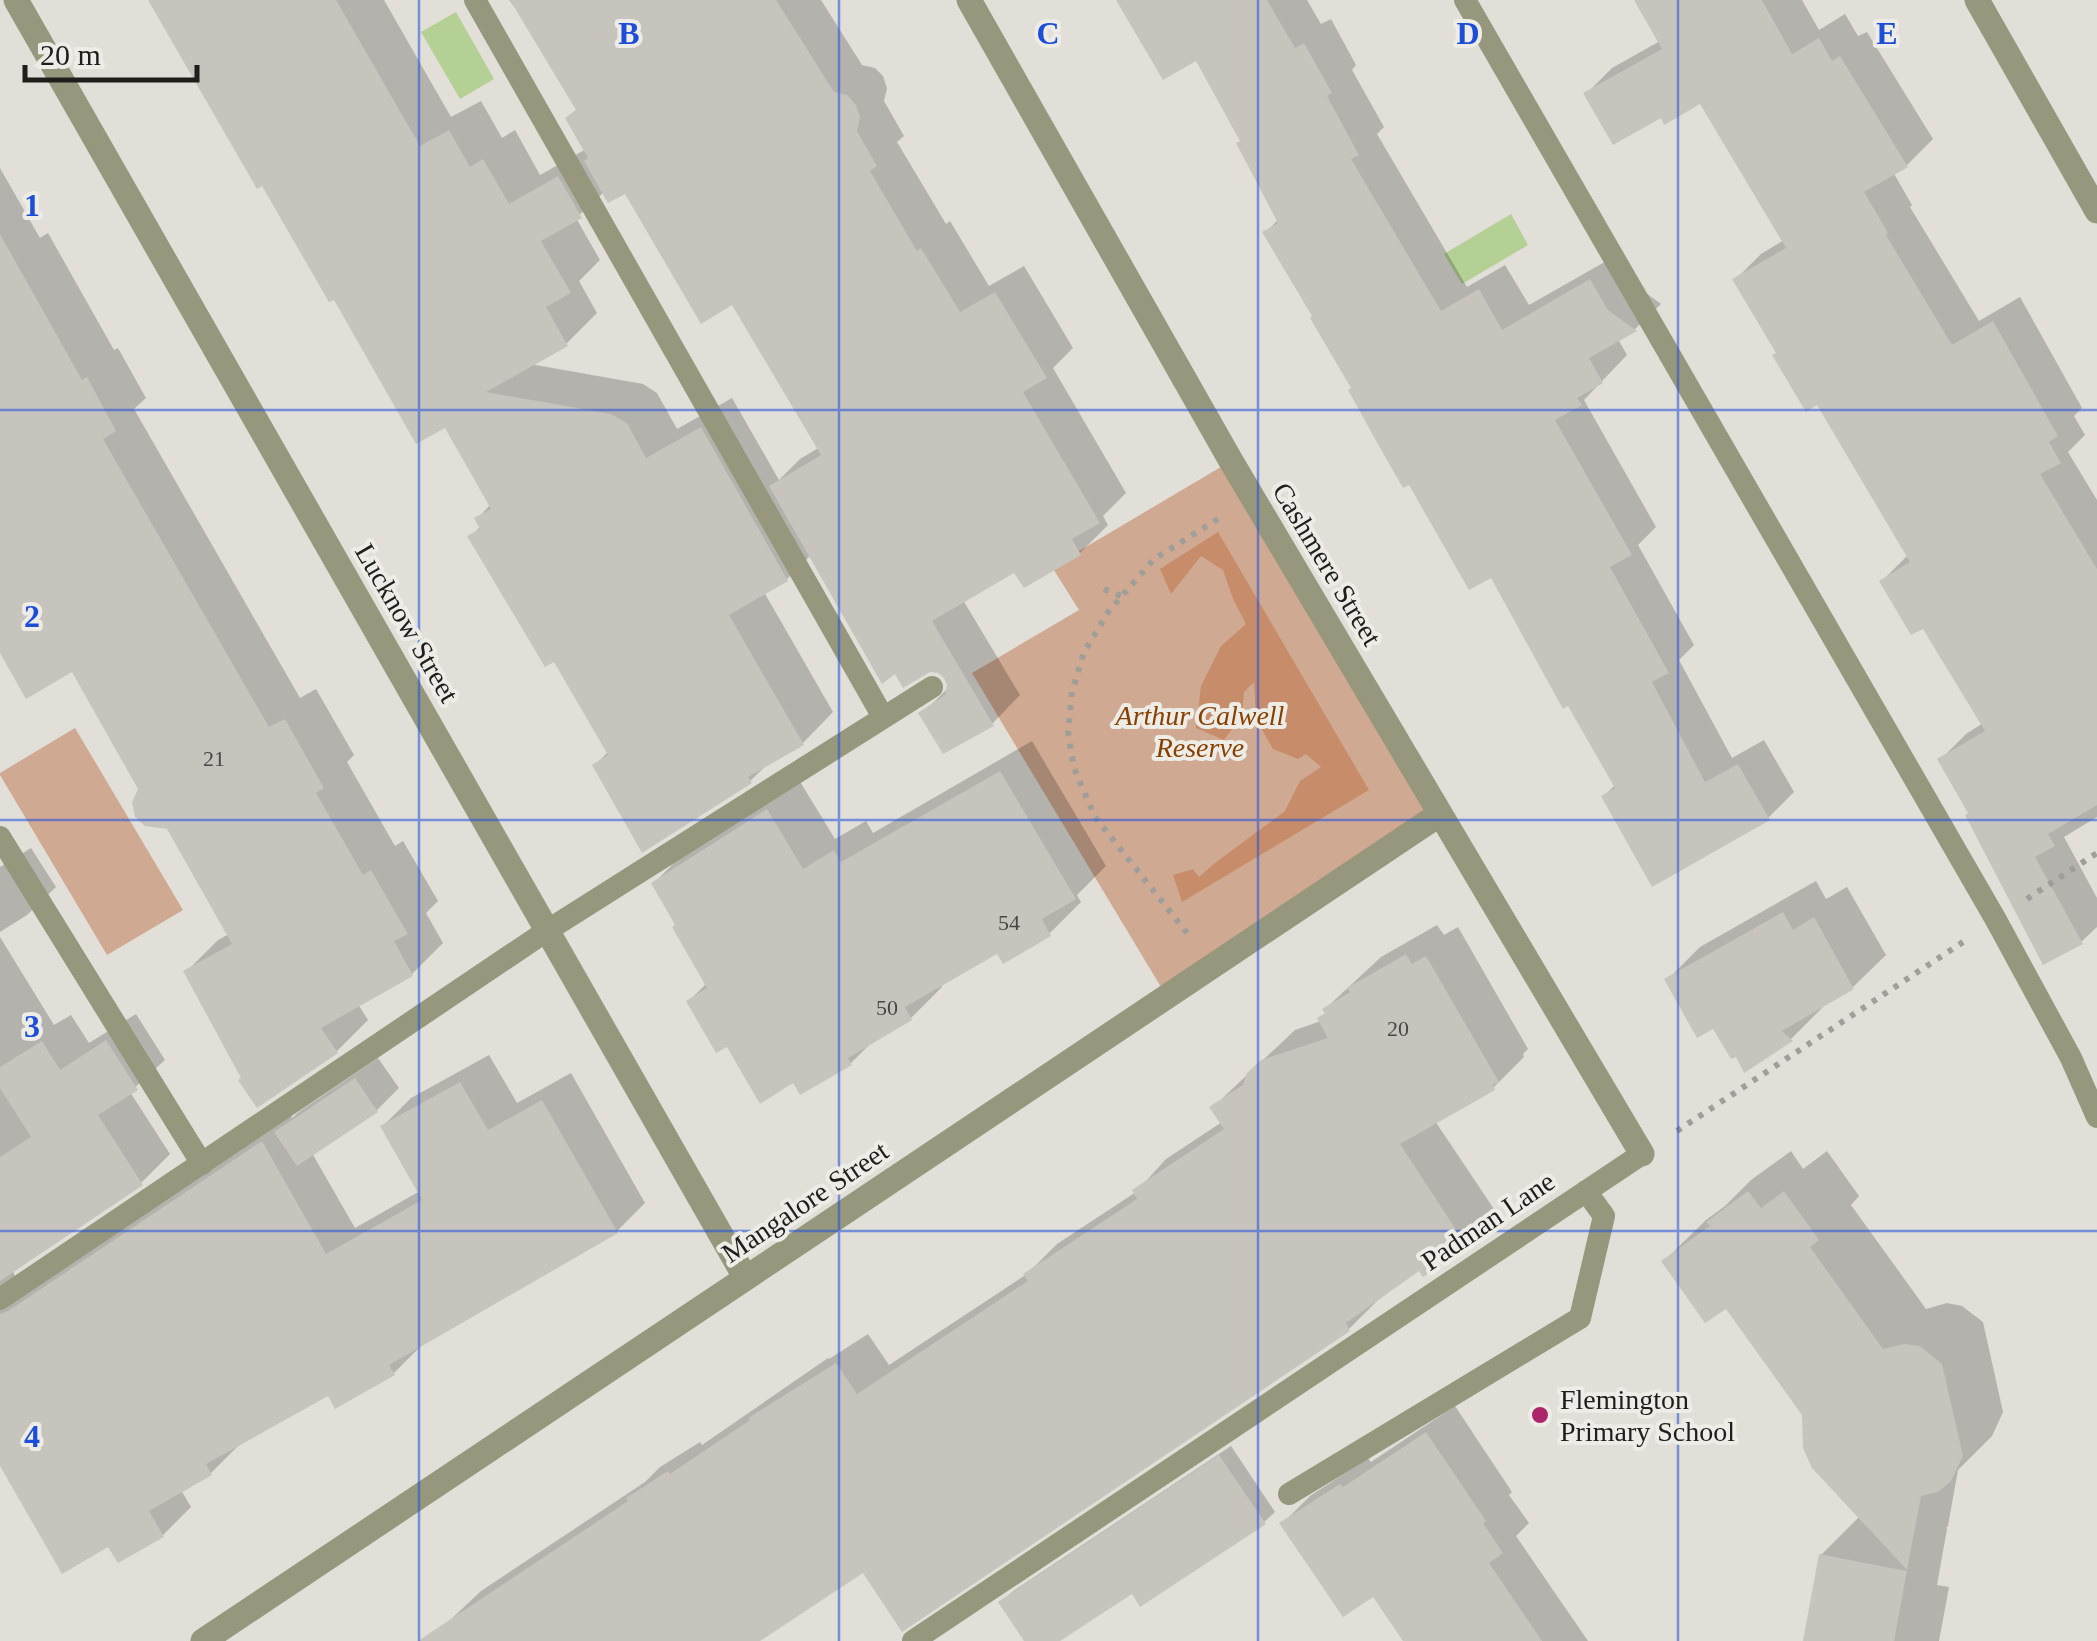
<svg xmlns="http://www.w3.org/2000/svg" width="2097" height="1641" viewBox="0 0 2097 1641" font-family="'Times New Roman',serif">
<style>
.green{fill:#d0a992}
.forest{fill:#c78d6a}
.water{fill:#b4d094}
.shadow{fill:#0003;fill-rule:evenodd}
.building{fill:#c7c3bd}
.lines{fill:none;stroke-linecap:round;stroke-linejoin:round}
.path{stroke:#a09e99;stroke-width:6;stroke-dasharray:5 8;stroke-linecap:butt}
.lane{stroke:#96977c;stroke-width:22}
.street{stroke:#96977c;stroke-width:25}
.grid{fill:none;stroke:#1d4ed8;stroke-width:2.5;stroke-opacity:0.55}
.poi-dot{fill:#ac256a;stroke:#eeece6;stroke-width:4}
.labels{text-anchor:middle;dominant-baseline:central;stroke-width:8;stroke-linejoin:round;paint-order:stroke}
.number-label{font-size:22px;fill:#494744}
.street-label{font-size:28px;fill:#1f1e1c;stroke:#eeece6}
.park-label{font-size:28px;font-style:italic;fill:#884103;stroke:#eeece6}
.poi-label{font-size:28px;fill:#1f1e1c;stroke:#eeece6;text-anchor:start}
.grid-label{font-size:32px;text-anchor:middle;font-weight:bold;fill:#1d4ed8;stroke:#eeece6;stroke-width:8;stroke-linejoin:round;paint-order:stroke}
</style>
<rect width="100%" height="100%" fill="#e1dfd8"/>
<path class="green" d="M 1231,461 L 1440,814 L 1167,997 L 972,673 L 1079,610 L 1052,567 Z
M 75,728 L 183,910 L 107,955 L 0,775 L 0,773 Z"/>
<path class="forest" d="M 1218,532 L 1369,790 L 1182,902 L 1173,875 L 1193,869 L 1199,877 L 1215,863 L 1285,811 L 1300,781 L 1321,767 L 1306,754 L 1298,759 L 1273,749 L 1256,719 L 1254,682 L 1244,692 L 1242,715 L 1224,740 L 1196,728 L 1201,686 L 1221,646 L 1246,624 L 1233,599 L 1223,570 L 1201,556 L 1171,594 L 1160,569 Z"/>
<path class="water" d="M 456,12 L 494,79 L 460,99 L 421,32 Z
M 1511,214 L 1528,245 L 1462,284 L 1444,254 Z"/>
<path class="shadow" d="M 151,0 L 384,0 L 451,117 L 481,101 L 502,138 L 515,130 L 540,175 L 586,149 L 578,109 L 515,4 L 513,5 L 509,0 L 821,0 L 862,65 L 875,68 L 883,76 L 887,88 L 884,101 L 904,136 L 897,142 L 946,224 L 950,221 L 989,286 L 1024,266 L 1073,348 L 1053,368 L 1126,493 L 1103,516 L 1108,525 L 1080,553 L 1025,585 L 1015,570 L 963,600 L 1020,695 L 992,724 L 922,714 L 950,686 L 946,677 L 811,555 L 787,579 L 764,592 L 833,712 L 803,743 L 770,762 L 750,781 L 595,765 L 608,752 L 554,659 L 471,536 L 481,526 L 477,519 L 491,504 L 445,425 L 335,296 ZM 625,190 L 733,302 L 820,447 L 800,459 L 779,480 L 732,398 L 677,429 L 657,393 L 643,384 L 530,364 L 566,344 L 597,313 L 579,281 L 600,260 L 576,218 L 604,192 Z
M 1132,0 L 1307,0 L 1321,24 L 1331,19 L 1356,65 L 1352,70 L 1384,127 L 1377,134 L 1467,287 L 1505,265 L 1529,305 L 1617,255 L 1634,284 L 1661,304 L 1635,329 L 1618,339 L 1627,355 L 1584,400 L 1656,527 L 1638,545 L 1694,645 L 1679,660 L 1732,758 L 1764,740 L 1794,792 L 1768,818 L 1604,796 L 1616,784 L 1492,574 L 1354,387 L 1315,316 L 1265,233 L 1279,219 L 1242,140 L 1197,57 Z
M 1637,0 L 1802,0 L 1819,30 L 1845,14 L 1858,36 L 1867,32 L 1933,139 L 1907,165 L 1893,172 L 1912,205 L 1910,207 L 1979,321 L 2020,297 L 2082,408 L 2074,416 L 2085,435 L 2068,452 L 2097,500 L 2097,817 L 2064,837 L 2097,898 L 2097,927 L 2081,942 L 1971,813 L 1940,760 L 1966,734 L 1983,723 L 1924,625 L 1882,581 L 1908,555 L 1817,402 L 1778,352 L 1735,280 L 1761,254 L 1784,240 L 1701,101 L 1586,94 L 1612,68 L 1660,41 Z
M 0,168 L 40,238 L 48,233 L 114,350 L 118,348 L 146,398 L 134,409 L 300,698 L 316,689 L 354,755 L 347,762 L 395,846 L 403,841 L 438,901 L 426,913 L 443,943 L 412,974 L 358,1004 L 368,1020 L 337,1051 L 258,1104 L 186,972 L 218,940 L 229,934 L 169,827 L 140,789 L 73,669 L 0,648 Z
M 1032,741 L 1106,866 L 1077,895 L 1081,902 L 1049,934 L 998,950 L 940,984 L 942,987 L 911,1018 L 874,1040 L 851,1063 L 794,1080 L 728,1044 L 689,1001 L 707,983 L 678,924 L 654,883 L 685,852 L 799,780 L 835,839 L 866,821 L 873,833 Z
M 31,848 L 56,887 L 27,915 L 0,932 L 0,867 Z
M 1816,881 L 1826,899 L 1847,887 L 1886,955 L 1853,987 L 1822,1005 L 1823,1007 L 1791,1039 L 1714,1025 L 1667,980 L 1700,947 Z
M 1437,925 L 1444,935 L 1458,927 L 1528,1049 L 1523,1054 L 1524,1057 L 1493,1088 L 1435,1121 L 1498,1215 L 1467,1246 L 1424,1274 L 1420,1268 L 1380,1298 L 1349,1329 L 863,1570 L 755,1641 L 428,1641 L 481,1591 L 645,1482 L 660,1467 L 700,1442 L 702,1445 L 828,1358 L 829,1359 L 868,1334 L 889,1365 L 1027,1274 L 1057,1244 L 1136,1192 L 1166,1159 L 1222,1122 L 1212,1108 L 1295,1030 L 1321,1021 L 1327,1012 L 1325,1009 L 1381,957 Z
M 0,937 L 54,1025 L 71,1015 L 89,1043 L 136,1014 L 165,1060 L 130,1092 L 170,1154 L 141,1183 L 13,1269 L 15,1278 L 291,1115 L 292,1118 L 300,1111 L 378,1058 L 399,1088 L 377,1110 L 312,1153 L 355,1228 L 420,1191 L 383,1126 L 411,1098 L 489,1055 L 517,1103 L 571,1073 L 645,1203 L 617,1231 L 422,1345 L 394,1373 L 329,1393 L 239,1445 L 211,1473 L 181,1490 L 191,1507 L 163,1535 L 109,1544 L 0,1461 Z
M 1791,1151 L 1803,1169 L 1827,1151 L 1859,1196 L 1851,1205 L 1926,1309 L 1947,1303 L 1962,1306 L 1983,1322 L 2003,1412 L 1992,1436 L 1958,1470 L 1948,1526 L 1946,1528 L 1947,1529 L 1937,1585 L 1949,1587 L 1939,1641 L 1806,1641 L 1821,1555 L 1860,1516 L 1805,1414 L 1726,1305 L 1664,1261 L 1706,1220 L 1725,1206 L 1751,1180 Z
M 1455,1406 L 1512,1492 L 1509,1495 L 1529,1523 L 1516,1536 L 1588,1641 L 1406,1641 L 1374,1593 L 1283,1523 L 1310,1496 L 1368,1458 L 1371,1462 Z
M 1231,1446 L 1275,1512 L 1264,1522 L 1132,1590 L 1055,1641 L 1027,1641 L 1001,1602 L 1012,1592 Z"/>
<path class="building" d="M 148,0 L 336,0 L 420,146 L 449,130 L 470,167 L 483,159 L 509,204 L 558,176 L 582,218 L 541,241 L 571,293 L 546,307 L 568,346 L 486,392 L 611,414 L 627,423 L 646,458 L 701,427 L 788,581 L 729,615 L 804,745 L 748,777 L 752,783 L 642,853 L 592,765 L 608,755 L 554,662 L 545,667 L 467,536 L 480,529 L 474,518 L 491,509 L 445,428 L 416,444 L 334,300 L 329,302 L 262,186 L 257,189 Z
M 510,0 L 776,0 L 834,92 L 847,95 L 856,105 L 860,117 L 857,131 L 877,166 L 870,171 L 917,251 L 921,248 L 960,312 L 995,292 L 1047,378 L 1023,392 L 1100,523 L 1072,539 L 1081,555 L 1024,588 L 1014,573 L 932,621 L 994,726 L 943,754 L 918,713 L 945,695 L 947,685 L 944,678 L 938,673 L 930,672 L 903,688 L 895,674 L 882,684 L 769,486 L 821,455 L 732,305 L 701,324 L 625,194 L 608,203 L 584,161 L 588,158 L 565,118 L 576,110 Z
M 1116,0 L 1267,0 L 1295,48 L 1304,43 L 1332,93 L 1327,96 L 1359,155 L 1351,159 L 1441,311 L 1479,289 L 1502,330 L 1590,279 L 1608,310 L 1637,331 L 1589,358 L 1603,383 L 1577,398 L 1582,405 L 1555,420 L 1632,555 L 1610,567 L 1669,673 L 1652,682 L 1705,782 L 1738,764 L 1770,820 L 1652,887 L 1601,796 L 1615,788 L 1568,706 L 1563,709 L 1491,578 L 1469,590 L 1409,485 L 1403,488 L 1379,446 L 1348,390 L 1351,388 L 1310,318 L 1312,316 L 1262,232 L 1278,223 L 1236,143 L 1240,141 L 1196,61 L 1163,80 Z
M 1634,0 L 1762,0 L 1792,54 L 1819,38 L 1832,61 L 1840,56 L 1908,167 L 1864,192 L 1888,233 L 1886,235 L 1952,345 L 1993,321 L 2058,436 L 2049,442 L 2061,463 L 2040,474 L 2097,569 L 2097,805 L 2048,834 L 2055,846 L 2035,857 L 2083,944 L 2043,965 L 1965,815 L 1968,813 L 1937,759 L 1985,731 L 1923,629 L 1911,635 L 1879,581 L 1910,562 L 1817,405 L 1806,412 L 1772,355 L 1776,353 L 1732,279 L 1786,248 L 1700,104 L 1664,125 L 1661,118 L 1613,145 L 1583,93 L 1662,49 Z
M 0,234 L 82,380 L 87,377 L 116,431 L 103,439 L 269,727 L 285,719 L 324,788 L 316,793 L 363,875 L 371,870 L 408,934 L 394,941 L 413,976 L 321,1028 L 338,1053 L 257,1108 L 238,1080 L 241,1078 L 183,971 L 232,944 L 167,829 L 145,826 L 135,817 L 132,802 L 138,789 L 72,672 L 26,699 L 0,653 Z
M 1000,771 L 1076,899 L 1042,919 L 1051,936 L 1003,964 L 997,954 L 905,1007 L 912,1020 L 848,1058 L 852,1065 L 800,1095 L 793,1083 L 760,1104 L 727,1047 L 716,1053 L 686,1001 L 707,988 L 672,927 L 675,925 L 651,883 L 767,809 L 803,869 L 834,850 L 841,862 Z
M 1783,912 L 1793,930 L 1814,917 L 1854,989 L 1782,1031 L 1793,1041 L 1744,1073 L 1736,1057 L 1731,1059 L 1713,1029 L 1697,1038 L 1664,979 Z
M 1406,954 L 1412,964 L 1426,956 L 1499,1082 L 1493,1085 L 1495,1090 L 1400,1144 L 1468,1248 L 1423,1277 L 1419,1271 L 1346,1323 L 1350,1331 L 902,1632 L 863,1573 L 760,1641 L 418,1641 L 628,1501 L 626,1498 L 668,1471 L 670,1474 L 750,1420 L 748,1418 L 836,1363 L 857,1394 L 1028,1281 L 1023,1274 L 1137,1199 L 1132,1190 L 1224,1129 L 1209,1107 L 1243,1085 L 1247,1073 L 1261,1060 L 1328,1038 L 1317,1018 L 1325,1013 L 1322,1009 L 1350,992 L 1347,988 Z
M 106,1040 L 138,1090 L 98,1115 L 143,1185 L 0,1281 L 0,1157 L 31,1137 L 0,1088 L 0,1067 L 42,1041 L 60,1070 Z
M 355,1078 L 378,1112 L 297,1166 L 274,1132 Z
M 460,1082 L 488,1130 L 542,1100 L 618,1233 L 389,1365 L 395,1375 L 335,1409 L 328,1396 L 206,1464 L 212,1475 L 149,1511 L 164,1537 L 118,1563 L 108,1547 L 62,1574 L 0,1466 L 0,1314 L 8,1311 L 262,1141 L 326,1254 L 422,1200 L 380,1126 Z
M 1748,1191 L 1761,1208 L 1784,1191 L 1819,1240 L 1810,1247 L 1883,1349 L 1904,1344 L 1920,1346 L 1942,1364 L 1963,1456 L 1951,1481 L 1938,1492 L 1921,1496 L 1907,1570 L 1812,1468 L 1803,1448 L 1802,1415 L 1726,1309 L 1705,1323 L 1661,1261 L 1710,1226 L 1706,1222 Z
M 1426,1432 L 1486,1521 L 1483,1523 L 1503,1553 L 1489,1563 L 1542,1641 L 1403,1641 L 1373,1597 L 1343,1617 L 1279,1523 L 1340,1484 L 1343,1487 Z
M 1219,1455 L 1266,1524 L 1140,1607 L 1132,1594 L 1060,1641 L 1024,1641 L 998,1602 Z
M 1819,1554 L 1907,1571 L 1894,1641 L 1803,1641 Z"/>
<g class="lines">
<path class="path" d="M 1104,589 L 1121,596
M 2027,899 L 2097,853
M 1187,933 L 1095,817 L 1074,768 L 1068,732 L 1072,692 L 1084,652 L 1109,611 L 1154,559 L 1218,519
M 1677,1131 L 1963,942"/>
<path class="lane" d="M 475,0 L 883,717
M 1465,0 L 1996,920 L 2071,1058 L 2097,1117
M 0,837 L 202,1164
M 0,1299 L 548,930 L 932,687
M 1289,1494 L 1580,1318 L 1604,1216 L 1586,1191
M 913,1641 L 1642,1154"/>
<path class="street" d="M 16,0 L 745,1277
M 969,0 L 1231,461 L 1642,1154
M 1977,0 L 2097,211
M 203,1641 L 1440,814"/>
</g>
<path class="grid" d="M 419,0 L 419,1641M 839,0 L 839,1641M 1258,0 L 1258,1641M 1678,0 L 1678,1641M 0,410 L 2097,410M 0,820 L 2097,820M 0,1231 L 2097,1231"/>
<circle class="poi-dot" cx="1540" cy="1415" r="10"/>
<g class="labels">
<g class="number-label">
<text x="214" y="758">21</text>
<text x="1009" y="922">54</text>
<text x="887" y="1007">50</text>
<text x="1398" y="1028">20</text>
</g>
<g class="street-label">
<text transform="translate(1327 564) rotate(59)">Cashmere Street</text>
<text transform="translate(407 623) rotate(60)">Lucknow Street</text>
<text transform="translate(805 1202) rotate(-34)">Mangalore Street</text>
<text transform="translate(1488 1221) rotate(-34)">Padman Lane</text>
</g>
<g class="park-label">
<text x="1200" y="715">Arthur Calwell<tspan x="1200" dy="32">Reserve</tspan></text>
</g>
<g class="poi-label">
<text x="1560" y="1399">Flemington<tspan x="1560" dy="32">Primary School</tspan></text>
</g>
</g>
<g class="grid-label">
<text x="629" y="44">B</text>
<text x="1048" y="44">C</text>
<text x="1468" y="44">D</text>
<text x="1887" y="44">E</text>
<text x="32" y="216">1</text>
<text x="32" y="627">2</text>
<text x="32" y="1037">3</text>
<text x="32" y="1447">4</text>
</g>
<path d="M25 65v15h172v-15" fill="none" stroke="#1f1e1c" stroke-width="5"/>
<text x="40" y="65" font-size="30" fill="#1f1e1c" stroke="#eeece6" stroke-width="8" paint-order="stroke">20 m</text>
</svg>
